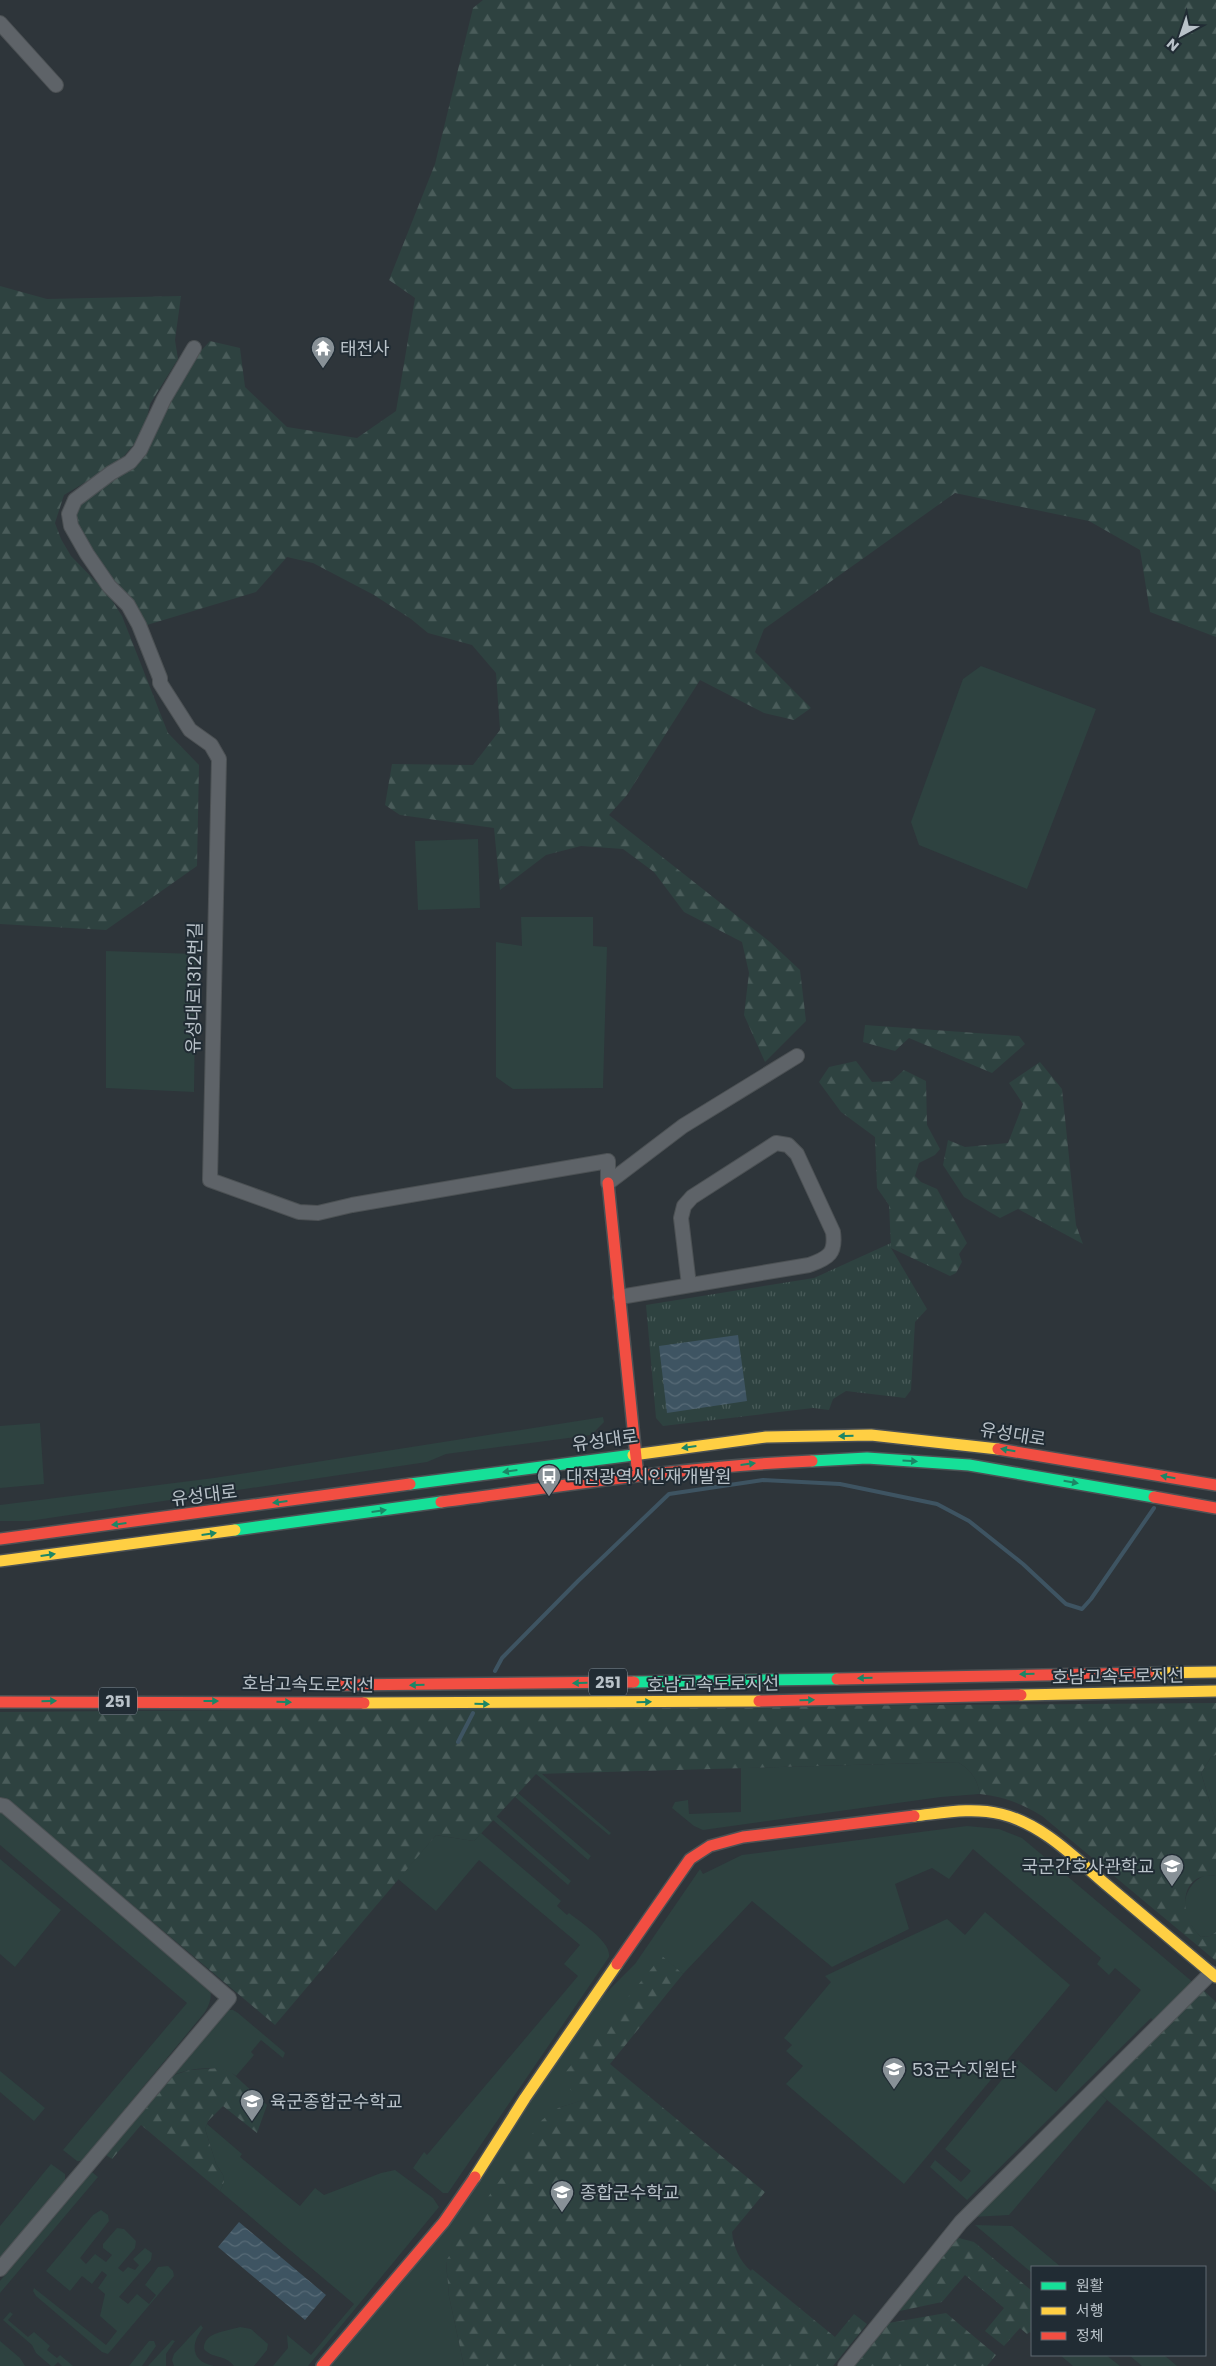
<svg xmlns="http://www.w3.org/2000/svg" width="1216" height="2366" viewBox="0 0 1216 2366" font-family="Poppins,'Noto Sans KR',sans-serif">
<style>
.grass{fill:#2e4240}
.forest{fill:url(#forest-firs)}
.park{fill:url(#park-tufts)}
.water{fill:url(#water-waves)}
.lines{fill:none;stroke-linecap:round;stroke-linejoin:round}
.stream{stroke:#3e5462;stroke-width:4}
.street-casing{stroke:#4c5154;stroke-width:16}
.fast-casing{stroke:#4c5154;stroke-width:14}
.slow-casing{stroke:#4c5154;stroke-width:14}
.jam-casing{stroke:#4c5154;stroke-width:14}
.street{stroke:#5e6368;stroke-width:14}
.fast{stroke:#16e098;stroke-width:11}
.slow{stroke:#ffcf43;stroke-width:11}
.jam{stroke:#f24e42;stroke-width:11}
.oneway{fill:#1c8666}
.labels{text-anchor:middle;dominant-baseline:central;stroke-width:4;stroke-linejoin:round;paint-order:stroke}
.shield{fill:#212c34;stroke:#8b959c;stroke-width:1}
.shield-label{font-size:16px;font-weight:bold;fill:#b9c2c9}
.poi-label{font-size:18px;fill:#b9c2c9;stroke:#212c34;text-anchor:start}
.street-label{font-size:18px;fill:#b9c2c9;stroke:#212c34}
</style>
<defs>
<pattern id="forest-firs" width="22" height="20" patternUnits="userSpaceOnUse" patternTransform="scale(1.25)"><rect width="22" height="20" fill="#2e4240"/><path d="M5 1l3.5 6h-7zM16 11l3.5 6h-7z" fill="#4a5c5a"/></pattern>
<pattern id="park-tufts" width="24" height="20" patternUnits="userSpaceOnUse" patternTransform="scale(1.25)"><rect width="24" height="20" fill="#2e4240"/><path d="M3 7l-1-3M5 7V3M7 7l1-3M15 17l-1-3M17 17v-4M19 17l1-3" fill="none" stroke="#4a5c5a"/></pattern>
<pattern id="water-waves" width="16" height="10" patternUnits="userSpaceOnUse" patternTransform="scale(1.25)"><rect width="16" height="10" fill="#3e5462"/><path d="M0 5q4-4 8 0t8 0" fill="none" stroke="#586b77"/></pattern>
</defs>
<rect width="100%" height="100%" fill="#2e353a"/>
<path class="grass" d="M 981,666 L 1096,709 L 1027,889 L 919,845 L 911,822 L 963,679 Z
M 478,839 L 480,908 L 418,910 L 415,841 Z
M 521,917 L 593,917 L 593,946 L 607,947 L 603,1088 L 513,1089 L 496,1077 L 496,942 L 522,946 Z
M 106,951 L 196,954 L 194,1092 L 106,1088 Z
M 603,1417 L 604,1422 L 591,1435 L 446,1454 L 427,1462 L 29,1521 L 0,1521 L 0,1505 L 214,1478 Z
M 40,1423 L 44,1484 L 0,1488 L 0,1426 Z
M 1216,1755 L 1216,1822 L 1201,1773 L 1211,1757 Z
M 958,1762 C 972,1771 977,1779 980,1794 L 941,1797 L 703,1830 L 694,1826 L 672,1808 L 675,1802 L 688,1800 L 689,1814 L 741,1812 L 741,1768 Z
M 536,1774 L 542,1774 L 611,1833 L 609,1835 Z
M 518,1793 L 591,1856 L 588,1860 L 515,1797 Z
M 0,1810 L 209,1986 C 213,1996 210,2003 205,2012 L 82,2161 L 77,2161 L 63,2150 L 187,2003 L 0,1845 Z
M 496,1816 L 571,1881 L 568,1885 L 493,1820 Z
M 967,1826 L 999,1829 L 1022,1838 L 1195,1984 L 1156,2023 L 1151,2018 L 967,2200 L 930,2167 L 935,2160 L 961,2182 L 971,2171 L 945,2149 L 1018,2060 L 1056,2092 L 1141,1990 L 1115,1968 L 1109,1975 L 1097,1964 L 1101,1958 L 973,1849 L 949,1879 L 932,1868 L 895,1884 L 909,1929 L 832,1967 L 752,1901 L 683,1974 L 662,1957 L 560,2080 L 584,2100 L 558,2108 L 446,2262 L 449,2296 L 464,2366 L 329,2366 L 601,1998 L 635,1964 L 700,1869 L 703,1874 L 742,1855 Z
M 481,1833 L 561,1901 L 557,1906 L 567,1915 L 569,1913 C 580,1922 612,1942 609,1957 L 448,2193 L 443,2193 L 413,2168 L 424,2152 L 427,2155 L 578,1976 L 564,1964 L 580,1945 L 479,1860 L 436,1911 L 398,1879 L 436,1835 L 474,1841 Z
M 0,1859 L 61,1910 L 15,1967 L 0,1954 Z
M 1205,1875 L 1216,1876 L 1216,1932 L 1210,1936 L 1201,1937 C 1180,1919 1178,1888 1205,1875 Z
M 985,1912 L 1070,1985 L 904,2184 L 786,2084 L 803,2066 L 786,2051 L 792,2045 L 784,2038 L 831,1982 L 825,1976 L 947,1919 L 965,1935 Z
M 227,2010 L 233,2010 L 238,2013 L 283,2051 L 285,2053 L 283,2058 L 261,2040 L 251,2052 L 254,2055 L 236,2076 C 222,2064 190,2068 174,2075 Z
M 0,2071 L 45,2108 L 34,2121 L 0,2092 Z
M 1099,2093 L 1107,2100 L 1009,2215 L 973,2217 Z
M 207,2124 L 242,2154 L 240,2157 L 300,2206 L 315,2188 L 324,2195 L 381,2173 L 395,2170 L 433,2198 L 439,2207 L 308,2366 L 273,2366 L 288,2348 L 287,2335 L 311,2355 L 354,2304 L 220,2191 L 224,2182 L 223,2175 L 216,2164 L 205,2129 Z
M 51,2164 L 65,2174 L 65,2181 L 0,2258 L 0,2226 Z
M 92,2172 L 98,2177 L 0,2293 L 0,2281 Z
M 101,2210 L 108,2215 L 109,2221 L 80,2258 L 86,2264 L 95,2254 L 106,2262 L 112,2255 L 103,2248 L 103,2244 L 117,2228 L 124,2229 L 136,2241 L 135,2248 L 118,2268 L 123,2272 L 128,2267 L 135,2270 L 139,2265 L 133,2259 L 145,2248 L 152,2253 L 151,2260 L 119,2297 L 128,2304 L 137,2294 L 149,2304 L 156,2295 L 145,2285 L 158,2267 L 168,2266 L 173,2271 L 174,2276 L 108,2354 L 102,2352 L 36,2296 L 33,2291 L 34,2288 L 106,2345 L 117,2331 L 100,2316 L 105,2294 L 98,2288 L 107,2275 L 102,2271 L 92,2284 L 82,2276 L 70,2291 L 46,2271 L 93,2215 Z
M 975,2225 L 1012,2226 L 1061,2267 L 1032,2267 L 1032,2273 Z
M 10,2312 L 13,2314 L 8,2320 L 28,2337 L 34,2332 L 50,2346 L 47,2350 L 57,2358 L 60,2355 L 73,2366 L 62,2366 L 58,2362 L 54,2366 L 51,2366 L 36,2353 L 32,2345 L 3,2320 Z
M 201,2325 L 203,2328 C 190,2344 191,2362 214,2366 L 174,2366 L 172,2360 L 174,2354 Z
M 240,2327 L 251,2329 L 268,2344 L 267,2350 L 254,2366 L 234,2366 C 225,2354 212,2359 204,2349 C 203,2332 228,2331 240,2327 Z
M 172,2340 L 175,2341 L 166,2354 L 166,2366 L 148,2366 Z
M 0,2341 L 20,2358 L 25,2366 L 0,2366 Z
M 149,2341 L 154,2341 L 156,2346 L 142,2366 L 129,2366 Z
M 1060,2355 L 1106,2355 L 1120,2366 L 1073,2366 Z
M 1129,2355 L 1164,2355 L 1177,2366 L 1142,2366 Z"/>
<path class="forest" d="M 483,0 L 1216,0 L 1216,637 L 1150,612 L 1140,550 L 1089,521 L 955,493 L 764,629 L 755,652 L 811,708 L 794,720 L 764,713 L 700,680 L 627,795 L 609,815 L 770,942 L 800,970 L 806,1021 L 765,1062 L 744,1015 L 749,973 L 742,942 L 684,912 L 654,872 L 623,849 L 581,846 L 546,855 L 500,890 L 494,828 L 400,815 L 385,805 L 392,764 L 473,765 L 500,730 L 496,673 L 472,645 L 428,633 L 411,619 L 374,595 L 313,563 L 287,557 L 256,592 L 147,625 L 108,577 L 68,509 L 142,457 L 152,441 L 168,403 L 198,354 L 210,341 L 240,348 L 245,387 L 287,427 L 357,438 L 396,411 L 415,298 L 389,280 L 435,164 L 473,8 Z
M 0,286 L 47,299 L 181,296 L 175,340 L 178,359 L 150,404 L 146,423 L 136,442 L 124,456 L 99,474 L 64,495 L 55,523 L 61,539 L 71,556 L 108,594 L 122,616 L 168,733 L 199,765 L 197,866 L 106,930 L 0,924 Z
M 865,1025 L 1019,1036 L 1025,1044 L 992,1073 L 909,1038 L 895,1051 L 863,1042 Z
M 856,1061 L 872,1082 L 892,1081 L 904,1070 L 926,1081 L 927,1125 L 940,1149 L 935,1155 L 919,1163 L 915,1176 L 921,1182 L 937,1189 L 967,1243 L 959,1254 L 962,1262 L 956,1273 L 950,1276 L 891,1248 L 889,1205 L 877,1188 L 875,1137 L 841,1112 L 819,1082 L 829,1067 Z
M 1040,1062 L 1062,1089 L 1076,1225 L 1083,1244 L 1018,1209 L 1000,1218 L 964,1197 L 943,1165 L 948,1140 L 965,1147 L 1008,1143 L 1023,1104 L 1009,1083 Z
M 1216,1703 L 1216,1755 L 1211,1757 L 1201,1773 L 1216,1822 L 1216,1876 C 1178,1871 1178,1917 1201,1937 L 1210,1936 L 1216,1932 L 1216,1961 L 1042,1816 C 1021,1803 1004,1797 980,1794 C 977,1779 972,1771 958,1762 L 536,1774 L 474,1841 L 436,1835 L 275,2025 L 7,1799 L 0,1797 L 0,1712 Z
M 662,1956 L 683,1974 L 610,2064 L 765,2192 L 732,2232 C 733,2246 740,2262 751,2271 L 752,2269 L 835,2337 L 854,2314 L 867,2324 L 833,2366 L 464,2366 L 449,2296 L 446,2261 L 467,2227 L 542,2120 L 558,2108 L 583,2100 L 559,2080 Z
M 1203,1990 L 1216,2002 L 1216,2192 L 1099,2093 Z
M 220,2068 L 231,2072 L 267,2105 L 257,2133 L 223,2106 L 208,2121 L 205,2129 L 216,2164 L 223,2175 L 224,2182 L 220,2191 L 141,2125 L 112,2159 L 106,2155 L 174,2075 L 190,2070 Z
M 959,2238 L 974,2242 L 1032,2291 L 1032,2334 L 1030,2332 L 1027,2334 L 1020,2328 L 1004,2346 L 985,2331 L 1004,2308 L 965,2275 L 942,2302 L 895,2312 L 953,2241 Z
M 946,2313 L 996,2355 L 987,2366 L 850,2366 L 883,2324 Z"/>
<path class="park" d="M 891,1243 L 891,1248 L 927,1309 L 915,1322 L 911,1390 L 905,1398 L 846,1391 L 833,1399 L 829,1410 L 813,1408 L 663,1426 L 656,1418 L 646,1305 L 814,1278 Z"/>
<path class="water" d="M 738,1335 L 747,1401 L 667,1413 L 659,1346 Z
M 239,2222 L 326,2295 L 305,2320 L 218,2247 Z"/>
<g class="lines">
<path class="stream" d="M 495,1671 L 502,1658 L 578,1581 L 669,1494 L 763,1480 L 840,1484 L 937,1504 L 969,1521 L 1023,1564 L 1066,1604 L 1082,1609 L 1091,1599 L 1154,1508
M 458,1742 L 473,1713"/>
<g class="street-casing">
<path id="street" d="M 0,23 L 56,85
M 194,348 L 164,399 L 140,450 L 130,462 L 111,473 L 75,500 L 69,514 L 71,526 L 87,554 L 109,586 L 128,605 L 139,625 L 160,678 L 160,683 L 190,730 L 211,745 L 219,759 L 210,1180 L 299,1212 L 318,1213 L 352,1205 L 608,1161 L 608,1183
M 608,1183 L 683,1126 L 797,1056
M 620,1297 L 809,1265 C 829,1258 836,1253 833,1232 L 797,1154 L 788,1145 L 776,1143 L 692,1197 L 684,1206 L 681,1218 L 689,1285
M 0,1805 L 5,1806 L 229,1998 L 0,2269
M 845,2366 L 961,2222 L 1211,1973"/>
</g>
<g class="fast-casing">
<path id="fast" d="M 812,1461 L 867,1458 L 969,1465 L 1154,1497
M 410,1484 L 633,1455
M 235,1530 L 441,1502
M 634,1682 L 837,1679"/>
</g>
<g class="slow-casing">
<path id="slow" d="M 633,1455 L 766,1437 L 871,1435 L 998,1449
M 0,1561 L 235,1530
M 1148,1673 L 1216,1672
M 1021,1695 L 1216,1691
M 364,1703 L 759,1701
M 914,1816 C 943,1813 972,1807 1001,1814 C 1043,1824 1076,1859 1108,1886 C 1144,1916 1180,1947 1216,1977
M 475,2177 L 525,2098 L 617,1964"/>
</g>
<g class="jam-casing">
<path id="jam" d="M 608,1183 L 637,1467
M 998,1449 L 1216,1485
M 1154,1497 L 1216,1508
M 441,1502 C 564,1486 687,1466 812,1461
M 0,1539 L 410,1484
M 837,1679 L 1148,1673
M 341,1685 L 634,1682
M 759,1701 L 1021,1695
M 0,1702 L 364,1703
M 617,1964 L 690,1859 L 710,1846 L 743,1837 L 914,1816
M 322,2366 L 444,2222 L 475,2177"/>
</g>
<use href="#street" class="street"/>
<use href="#fast" class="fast"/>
<use href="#slow" class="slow"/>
<use href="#jam" class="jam"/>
</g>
<defs><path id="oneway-solid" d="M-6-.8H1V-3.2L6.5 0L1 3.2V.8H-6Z" transform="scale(1.25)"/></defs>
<g class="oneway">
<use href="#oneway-solid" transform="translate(846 1436) rotate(179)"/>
<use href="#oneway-solid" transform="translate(689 1447) rotate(172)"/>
<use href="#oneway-solid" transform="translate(1008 1450) rotate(-170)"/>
<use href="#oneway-solid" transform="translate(910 1461) rotate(4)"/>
<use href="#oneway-solid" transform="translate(748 1464) rotate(-7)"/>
<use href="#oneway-solid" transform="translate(510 1471) rotate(172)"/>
<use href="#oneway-solid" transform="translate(1168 1477) rotate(-170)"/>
<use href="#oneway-solid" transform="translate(1071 1482) rotate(10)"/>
<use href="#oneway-solid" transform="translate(280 1502) rotate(173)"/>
<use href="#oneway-solid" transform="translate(379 1511) rotate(-8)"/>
<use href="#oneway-solid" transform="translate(119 1524) rotate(173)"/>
<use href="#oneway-solid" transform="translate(209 1534) rotate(-8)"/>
<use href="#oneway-solid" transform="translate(48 1555) rotate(-8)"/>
<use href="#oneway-solid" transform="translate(1027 1674) rotate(179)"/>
<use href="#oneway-solid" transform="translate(865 1678) rotate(179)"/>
<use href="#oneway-solid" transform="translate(580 1683) rotate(179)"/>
<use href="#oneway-solid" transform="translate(417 1685) rotate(179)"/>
<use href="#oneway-solid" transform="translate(807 1700) rotate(-1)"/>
<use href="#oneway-solid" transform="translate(49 1701) rotate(-1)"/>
<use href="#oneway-solid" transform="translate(211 1701)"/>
<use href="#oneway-solid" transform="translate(284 1702) rotate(1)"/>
<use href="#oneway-solid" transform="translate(644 1702) rotate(-1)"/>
<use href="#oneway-solid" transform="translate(482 1704) rotate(1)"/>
</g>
<defs>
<g id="temple-pin" transform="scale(1.25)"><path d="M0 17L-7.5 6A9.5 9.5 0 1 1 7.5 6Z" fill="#889197" stroke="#212c34"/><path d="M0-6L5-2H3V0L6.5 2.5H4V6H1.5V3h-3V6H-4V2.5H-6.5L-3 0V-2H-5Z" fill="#fff"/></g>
<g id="bus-pin" transform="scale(1.25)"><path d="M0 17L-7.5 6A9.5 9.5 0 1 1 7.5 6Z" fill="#889197" stroke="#212c34"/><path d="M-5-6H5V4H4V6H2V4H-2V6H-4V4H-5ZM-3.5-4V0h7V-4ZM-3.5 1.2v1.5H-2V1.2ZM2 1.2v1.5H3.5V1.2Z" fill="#fff"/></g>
<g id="university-pin" transform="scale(1.25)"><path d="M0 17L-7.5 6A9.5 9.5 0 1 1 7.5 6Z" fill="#889197" stroke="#212c34"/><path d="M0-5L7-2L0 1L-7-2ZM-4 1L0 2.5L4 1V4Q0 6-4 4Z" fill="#fff"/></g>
</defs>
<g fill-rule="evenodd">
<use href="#temple-pin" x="323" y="348"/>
<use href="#bus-pin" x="549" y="1476"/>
<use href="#university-pin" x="1172" y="1866"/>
<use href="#university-pin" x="894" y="2069"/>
<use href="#university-pin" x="252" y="2101"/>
<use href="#university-pin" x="562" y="2192"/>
</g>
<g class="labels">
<g class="shield">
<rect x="589" y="1668.5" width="38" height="27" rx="4"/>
<rect x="99" y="1687.5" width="38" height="27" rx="4"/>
</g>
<g class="shield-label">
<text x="608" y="1682">251</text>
<text x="118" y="1701">251</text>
</g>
<g class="poi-label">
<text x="340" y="348">태전사</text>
<text x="566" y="1476">대전광역시인재개발원</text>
<text x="1154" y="1866" text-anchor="end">국군간호사관학교</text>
<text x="912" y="2069">53군수지원단</text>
<text x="270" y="2101">육군종합군수학교</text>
<text x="580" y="2192">종합군수학교</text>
</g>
<g class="street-label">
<text transform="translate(194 988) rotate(-89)">유성대로1312번길</text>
<text transform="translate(1013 1434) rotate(9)">유성대로</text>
<text transform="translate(605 1440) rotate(-8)">유성대로</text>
<text transform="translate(204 1495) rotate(-7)">유성대로</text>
<text transform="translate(1118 1676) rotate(-1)">호남고속도로지선</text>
<text transform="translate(308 1684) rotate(1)">호남고속도로지선</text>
<text transform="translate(713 1684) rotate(-1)">호남고속도로지선</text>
</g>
</g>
<rect x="1031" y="2266" width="175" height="90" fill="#212c34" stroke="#5e6870"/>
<rect x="1041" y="2282" width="25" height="8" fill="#16e098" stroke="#5e6870"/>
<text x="1076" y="2291" font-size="15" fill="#b9c2c9">원활</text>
<rect x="1041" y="2307" width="25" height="8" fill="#ffcf43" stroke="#5e6870"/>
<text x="1076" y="2316" font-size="15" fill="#b9c2c9">서행</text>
<rect x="1041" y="2332" width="25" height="8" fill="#f24e42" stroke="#5e6870"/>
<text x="1076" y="2341" font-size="15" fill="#b9c2c9">정체</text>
<g transform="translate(1181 35) rotate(220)" stroke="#212c34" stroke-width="4" paint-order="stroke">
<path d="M0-4L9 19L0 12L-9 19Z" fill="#b9c2c9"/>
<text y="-8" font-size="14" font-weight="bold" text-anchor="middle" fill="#b9c2c9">N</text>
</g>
</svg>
